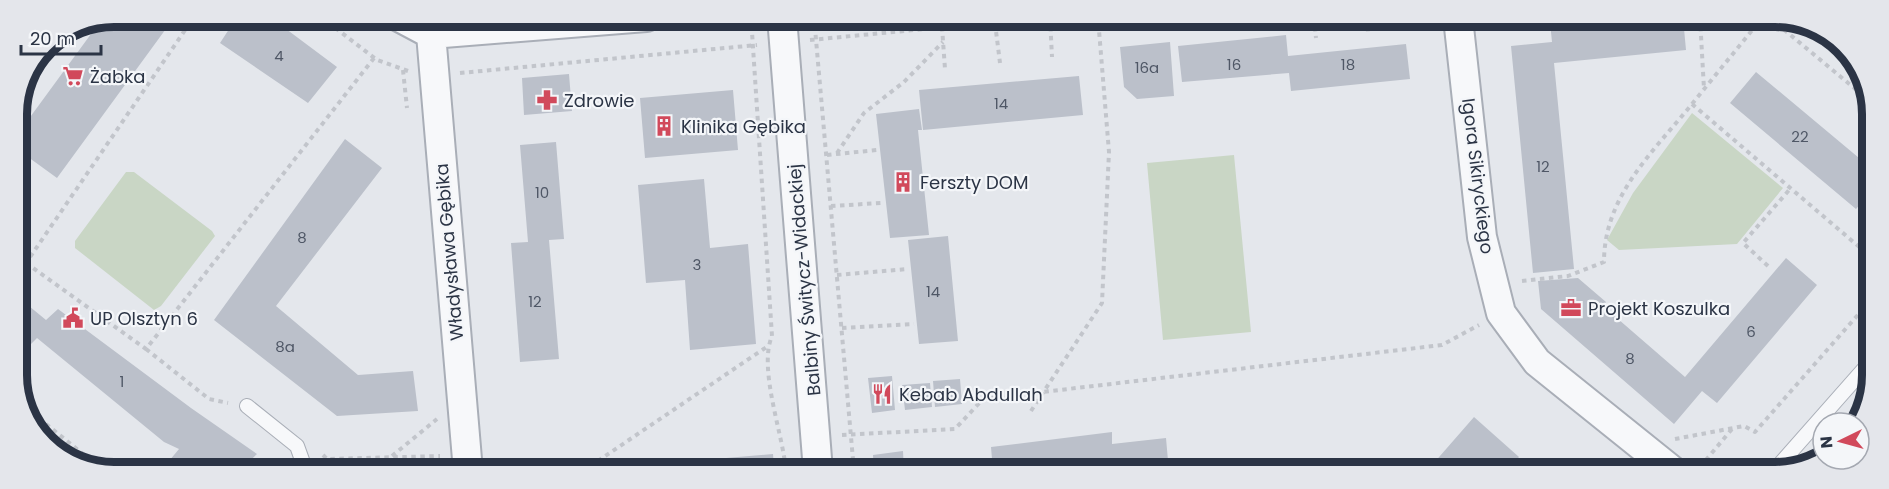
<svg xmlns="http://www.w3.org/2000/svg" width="1889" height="489" viewBox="0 0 1889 489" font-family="Poppins,sans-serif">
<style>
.green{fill:#c9d6c5}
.building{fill:#bbc0ca}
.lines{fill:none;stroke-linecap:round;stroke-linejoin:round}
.service-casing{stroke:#a9aeb7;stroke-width:16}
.minor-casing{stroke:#a9aeb7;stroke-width:32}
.path{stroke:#c2c5cb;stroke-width:4;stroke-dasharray:4.5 4.5;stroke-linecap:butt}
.service{stroke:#f7f8fa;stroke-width:14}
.minor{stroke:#f7f8fa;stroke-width:28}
.labels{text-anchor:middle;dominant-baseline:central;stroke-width:4.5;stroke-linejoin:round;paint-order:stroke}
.number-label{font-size:15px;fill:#4f5766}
.poi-label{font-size:18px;fill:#2b3445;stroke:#f4f6f9;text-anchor:start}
.street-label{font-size:18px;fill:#2b3445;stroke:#f4f6f9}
.rim{fill:none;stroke:#2b3445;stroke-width:8}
</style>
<rect width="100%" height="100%" fill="#e4e7ec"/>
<path class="green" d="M 1692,113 L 1783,188 L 1737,244 L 1619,250 L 1607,240 L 1633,193 Z
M 1234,155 L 1251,332 L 1163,340 L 1147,163 Z
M 126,172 L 134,172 L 212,231 L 215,236 L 161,306 L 154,310 L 75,248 L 75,241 Z"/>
<path class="building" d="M 114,16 L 166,17 L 162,22 L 168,26 L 57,178 L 17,149 L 17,135 L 99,23 Z
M 237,17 L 270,17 L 337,67 L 308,103 L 220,43 Z
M 1590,18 L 1683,18 L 1686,50 L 1554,63 L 1574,269 L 1533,273 L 1511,46 L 1552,42 L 1550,22 Z
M 1286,35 L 1288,56 L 1406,44 L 1410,79 L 1291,91 L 1289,73 L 1182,82 L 1178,46 Z
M 1170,42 L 1174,96 L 1137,99 L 1124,87 L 1120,47 Z
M 1756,72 L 1871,168 L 1871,192 L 1856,209 L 1730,103 Z
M 569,74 L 572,111 L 524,115 L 522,78 Z
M 1079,76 L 1083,115 L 923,130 L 919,90 Z
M 733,90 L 738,150 L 645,158 L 640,98 Z
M 919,109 L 922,130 L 918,130 L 929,235 L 890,238 L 876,114 Z
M 345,139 L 382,168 L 276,306 L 358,375 L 413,371 L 418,411 L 337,416 L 214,320 Z
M 556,142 L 564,239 L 549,240 L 559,359 L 520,362 L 511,243 L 528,242 L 520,145 Z
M 704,179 L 710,248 L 748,244 L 756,344 L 690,350 L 685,280 L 646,283 L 638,185 Z
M 948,236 L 958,341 L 919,344 L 908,240 Z
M 1786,258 L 1817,285 L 1717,403 L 1702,391 L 1674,424 L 1541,309 L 1538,281 L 1578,278 L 1606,302 L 1603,306 L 1685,377 Z
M 18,297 L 46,320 L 58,309 L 191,408 L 257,454 L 239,471 L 181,471 L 169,461 L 179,449 L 164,442 L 37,338 L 22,353 L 18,351 Z
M 892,376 L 895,410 L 872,413 L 868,378 Z
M 960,379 L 962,404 L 935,407 L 933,381 Z
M 930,383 L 932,407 L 905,410 L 902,385 Z
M 1474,417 L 1519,457 L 1506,472 L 1426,472 Z
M 1112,432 L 1112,444 L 1166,438 L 1169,472 L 993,471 L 991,447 Z
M 903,451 L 904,471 L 874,471 L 873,455 Z
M 773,454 L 774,467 L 727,471 L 726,458 Z"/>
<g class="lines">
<g class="service-casing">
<path id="service" d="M 247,406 L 297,446 L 306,471
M 1773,472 L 1871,361"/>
</g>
<g class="minor-casing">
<path id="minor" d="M 399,17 L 431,34 L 646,17
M 782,17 L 818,471
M 1458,18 L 1482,237 L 1501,313 L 1537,362 L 1674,472
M 431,34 L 468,471"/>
</g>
<path class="path" d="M 321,17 L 377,60 L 408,71
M 751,17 L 772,336 C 758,369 783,434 786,471
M 814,17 L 854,471
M 1050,18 L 1052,57
M 1202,18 L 1203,28
M 1257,18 L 1258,23
M 1314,18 L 1316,38
M 1367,18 L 1368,32
M 1700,18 L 1704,89
M 1770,18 L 1871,102
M 995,23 L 1000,63
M 942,27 L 945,69
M 810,40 L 1039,18
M 403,70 L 407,108
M 460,73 L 757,45
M 1692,104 L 1762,18
M 837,153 L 864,113 L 904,82 L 943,42
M 827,155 L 877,150
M 831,206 L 881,203
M 18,256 L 26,263 L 194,17
M 26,263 L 146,349 L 374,58
M 1768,266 L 1743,243 L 1790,189
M 837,275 L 908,269
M 1522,281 L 1568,276 L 1604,262 C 1604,196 1653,152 1692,104 L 1871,257
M 842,328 L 914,324
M 146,349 L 209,399 L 228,403
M 25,407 L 104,471
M 1031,411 L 1102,303 L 1109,152 L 1098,18
M 842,435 L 955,429 L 983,399 L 1442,345 L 1479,325
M 1675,439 L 1744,426 L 1755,432 L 1871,300
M 323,455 L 327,459 L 440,456
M 392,456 L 437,419
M 1705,462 L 1717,472
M 1700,467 L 1732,429
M 583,471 L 768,346"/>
<use href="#service" class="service"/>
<use href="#minor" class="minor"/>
</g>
<defs>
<g id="supermarket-bare" transform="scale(1.62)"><path d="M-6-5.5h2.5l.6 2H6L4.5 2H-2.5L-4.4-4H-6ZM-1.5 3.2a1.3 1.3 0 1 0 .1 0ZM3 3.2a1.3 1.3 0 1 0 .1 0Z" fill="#d1495b" stroke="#f4f6f9" stroke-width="2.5" paint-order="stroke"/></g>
<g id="pharmacy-bare" transform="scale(1.62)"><path d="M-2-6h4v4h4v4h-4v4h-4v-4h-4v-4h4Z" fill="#d1495b" stroke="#f4f6f9" stroke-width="2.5" paint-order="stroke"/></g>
<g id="building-bare" transform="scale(1.62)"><path d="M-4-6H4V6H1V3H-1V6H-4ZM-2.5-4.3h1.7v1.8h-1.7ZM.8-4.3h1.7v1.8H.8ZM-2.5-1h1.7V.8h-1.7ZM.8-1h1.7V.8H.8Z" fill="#d1495b" stroke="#f4f6f9" stroke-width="2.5" paint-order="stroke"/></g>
<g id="office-bare" transform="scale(1.62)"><path d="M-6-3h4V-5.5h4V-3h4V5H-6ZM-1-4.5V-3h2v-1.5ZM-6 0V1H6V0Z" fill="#d1495b" stroke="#f4f6f9" stroke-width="2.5" paint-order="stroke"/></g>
<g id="civic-bare" transform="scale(1.62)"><path d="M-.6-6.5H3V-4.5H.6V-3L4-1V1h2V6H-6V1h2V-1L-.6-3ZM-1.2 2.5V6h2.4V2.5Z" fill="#d1495b" stroke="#f4f6f9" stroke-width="2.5" paint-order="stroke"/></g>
<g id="restaurant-bare" transform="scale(1.62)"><path d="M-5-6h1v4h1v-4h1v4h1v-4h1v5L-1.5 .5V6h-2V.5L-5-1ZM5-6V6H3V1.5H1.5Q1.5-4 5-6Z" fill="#d1495b" stroke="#f4f6f9" stroke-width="2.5" paint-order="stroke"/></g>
</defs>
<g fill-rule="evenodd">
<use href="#supermarket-bare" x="73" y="76"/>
<use href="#pharmacy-bare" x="547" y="100"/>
<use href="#building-bare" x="664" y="126"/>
<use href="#building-bare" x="903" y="182"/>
<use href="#office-bare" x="1571" y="308"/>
<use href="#civic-bare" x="73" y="318"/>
<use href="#restaurant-bare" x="882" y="394"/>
</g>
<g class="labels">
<g class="number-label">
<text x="279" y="55">4</text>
<text x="1234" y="64">16</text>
<text x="1348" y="64">18</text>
<text x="1147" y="67">16a</text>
<text x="1001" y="103">14</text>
<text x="1800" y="136">22</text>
<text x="1543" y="166">12</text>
<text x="542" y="192">10</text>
<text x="302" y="237">8</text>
<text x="697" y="264">3</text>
<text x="933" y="291">14</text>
<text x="535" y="301">12</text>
<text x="1751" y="331">6</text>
<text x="285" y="346">8a</text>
<text x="1630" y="358">8</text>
<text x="122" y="381">1</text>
</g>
<g class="poi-label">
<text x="90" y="76">Żabka</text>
<text x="564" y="100">Zdrowie</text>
<text x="681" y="126">Klinika Gębika</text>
<text x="920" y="182">Ferszty DOM</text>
<text x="1588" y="308">Projekt Koszulka</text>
<text x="90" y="318">UP Olsztyn 6</text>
<text x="899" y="394">Kebab Abdullah</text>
</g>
<g class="street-label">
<text transform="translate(1478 176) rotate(83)">Igora Sikiryckiego</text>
<text transform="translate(449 252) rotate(-95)">Władysława Gębika</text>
<text transform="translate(804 280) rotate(-95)">Balbiny Świtycz-Widackiej</text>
</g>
</g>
<path d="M0 0H1889V489H0ZM114 27H1775A87 87 0 0 1 1862 114V375A87 87 0 0 1 1775 462H114A87 87 0 0 1 27 375V114A87 87 0 0 1 114 27Z" fill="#e4e6eb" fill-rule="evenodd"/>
<path class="rim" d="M114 27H1775A87 87 0 0 1 1862 114V375A87 87 0 0 1 1775 462H114A87 87 0 0 1 27 375V114A87 87 0 0 1 114 27Z"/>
<g transform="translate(1841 441) rotate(265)"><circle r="28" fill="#f4f6f9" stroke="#a4a8b1" stroke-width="1.5"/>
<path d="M0-4.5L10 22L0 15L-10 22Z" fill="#d1495b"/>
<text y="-9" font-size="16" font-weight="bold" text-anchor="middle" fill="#2b3445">N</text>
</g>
<path d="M21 45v9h80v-9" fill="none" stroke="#2b3445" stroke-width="3"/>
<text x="30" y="45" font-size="18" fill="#2b3445" stroke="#f4f6f9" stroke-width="4.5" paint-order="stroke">20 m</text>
</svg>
